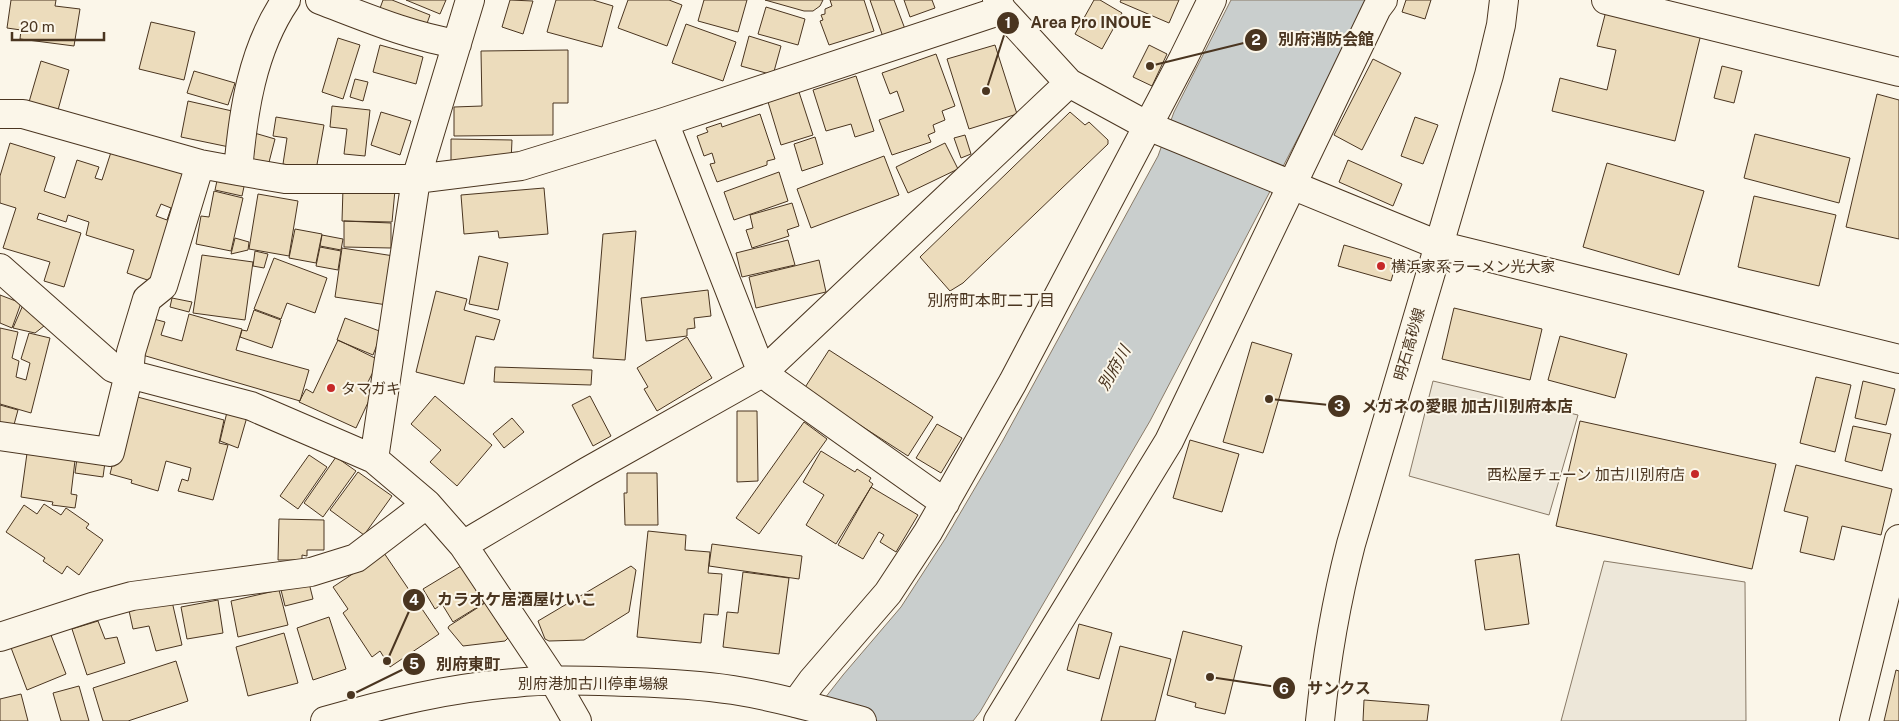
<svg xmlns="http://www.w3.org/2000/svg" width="1899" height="721" viewBox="0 0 1899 721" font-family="'Public Sans','Noto Sans JP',sans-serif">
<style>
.parking{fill:#ede7d9;stroke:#887966}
.water{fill:#c9cecd;stroke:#887966}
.building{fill:#ecdcbc;stroke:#4a3520;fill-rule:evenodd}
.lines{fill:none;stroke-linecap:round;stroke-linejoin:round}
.minor-casing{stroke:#4a3520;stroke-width:30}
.major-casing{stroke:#4a3520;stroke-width:30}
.minor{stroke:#fbf6e9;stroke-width:28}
.major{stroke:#fbf6e9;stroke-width:28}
.poi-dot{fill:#c62828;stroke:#fbf6e9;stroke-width:2}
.labels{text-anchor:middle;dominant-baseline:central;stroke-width:4;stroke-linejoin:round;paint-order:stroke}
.poi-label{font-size:15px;fill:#4a3520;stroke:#fbf6e9;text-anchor:start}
.street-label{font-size:15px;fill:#4a3520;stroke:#fbf6e9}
.neighbourhood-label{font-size:16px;fill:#4a3520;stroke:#fbf6e9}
.water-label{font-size:16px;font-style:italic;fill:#4a3520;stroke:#fbf6e9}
.leader{fill:none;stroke:#4a3520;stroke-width:2}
.callout-dot{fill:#4a3520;stroke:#fbf6e9;stroke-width:2}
.mark-label{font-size:15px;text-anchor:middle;font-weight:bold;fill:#fff}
.callout-label{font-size:16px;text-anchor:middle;font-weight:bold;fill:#4a3520;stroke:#fbf6e9;stroke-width:4;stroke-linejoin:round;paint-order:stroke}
</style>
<rect width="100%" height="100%" fill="#fbf6e9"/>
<path class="parking" d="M 1433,381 L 1578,415 L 1549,515 L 1409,476 Z
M 1604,561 L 1745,582 L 1746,721 L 1561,721 Z"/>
<path class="water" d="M 1231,0 L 1370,0 L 1150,421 L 980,712 L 973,721 L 807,721 L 843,675 L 901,607 L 945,539 L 1002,442 L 1158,156 L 1174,112 Z"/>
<path class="building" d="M 11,0 L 56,0 L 55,6 L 80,9 L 74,46 L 20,39 L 21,30 L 7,28 Z
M 383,0 L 392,0 L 430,15 L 425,29 L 379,11 Z
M 406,0 L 446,0 L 440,14 Z
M 510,0 L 533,1 L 523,34 L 502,27 Z
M 556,0 L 593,0 L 613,6 L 602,47 L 547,32 Z
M 628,0 L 669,0 L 682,5 L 667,46 L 618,28 Z
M 704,0 L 747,0 L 738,32 L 698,21 Z
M 765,0 L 823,0 L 820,6 L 813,11 L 804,11 Z
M 830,0 L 864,0 L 874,31 L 829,45 L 820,21 L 823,20 L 821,15 L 825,14 L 825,9 L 832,6 Z
M 870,0 L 894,0 L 905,29 L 883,37 Z
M 904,0 L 932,0 L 935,8 L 910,17 Z
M 1094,0 L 1100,0 L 1122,13 L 1102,49 L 1075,34 Z
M 1121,0 L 1179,0 L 1169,23 L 1120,2 Z
M 1406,0 L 1431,0 L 1425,19 L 1402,12 Z
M 766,7 L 805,19 L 798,45 L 758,34 Z
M 1606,11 L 1701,34 L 1675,141 L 1552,111 L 1560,78 L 1607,90 L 1616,50 L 1597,46 Z
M 151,22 L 195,32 L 184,80 L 139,69 Z
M 686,24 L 736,42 L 723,81 L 672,63 Z
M 749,36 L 781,46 L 773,75 L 741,66 Z
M 338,38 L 360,45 L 343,99 L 322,92 Z
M 380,45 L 423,57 L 416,84 L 373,72 Z
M 995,45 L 1017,114 L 969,129 L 947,59 Z
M 1149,45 L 1167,54 L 1152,86 L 1133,77 Z
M 568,50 L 568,103 L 553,103 L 553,135 L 454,136 L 454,107 L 482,106 L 481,51 Z
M 936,54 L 955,106 L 942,111 L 945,120 L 933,125 L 935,132 L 928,135 L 931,142 L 892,155 L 879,120 L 904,111 L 897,91 L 890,94 L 882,73 Z
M 1373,59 L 1401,73 L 1362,150 L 1334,135 Z
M 41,61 L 69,70 L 58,110 L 29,102 Z
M 1722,66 L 1742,71 L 1734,103 L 1714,98 Z
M 194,71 L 235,83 L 228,105 L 187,93 Z
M 856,76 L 874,131 L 855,137 L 851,124 L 826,131 L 813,90 Z
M 355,79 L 368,82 L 363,101 L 350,97 Z
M 799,92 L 813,135 L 781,145 L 768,102 Z
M 1877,94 L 1899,100 L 1899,239 L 1846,227 Z
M 188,101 L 241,113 L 234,148 L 181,137 Z
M 332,106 L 370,110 L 365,156 L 344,154 L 347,129 L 330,127 Z
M 381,112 L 411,121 L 400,155 L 371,145 Z
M 1070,112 L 1085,125 L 1089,122 L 1108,140 L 1108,144 L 963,283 L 950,291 L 920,257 Z
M 760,114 L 775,159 L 767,161 L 767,165 L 717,182 L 710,164 L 715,163 L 712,153 L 704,156 L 697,136 L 708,132 L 706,128 L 721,123 L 722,127 Z
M 276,117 L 324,125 L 316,170 L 283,164 L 287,138 L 273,136 Z
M 1415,117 L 1438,125 L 1423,164 L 1401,156 Z
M 251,132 L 275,139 L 268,166 L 243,160 Z
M 1755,134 L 1850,158 L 1839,203 L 1744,178 Z
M 965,135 L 971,154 L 961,158 L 954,138 Z
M 815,137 L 823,164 L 802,171 L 794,144 Z
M 451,139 L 512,140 L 511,162 L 451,162 Z
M 10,143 L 55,157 L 44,191 L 65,198 L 77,160 L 99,167 L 95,178 L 102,180 L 112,149 L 193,174 L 159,284 L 127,273 L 134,250 L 86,235 L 89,222 L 68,215 L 66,222 L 39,213 L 37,219 L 81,233 L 64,287 L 44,281 L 50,262 L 3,248 L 16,208 L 0,203 L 0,176 ZM 161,204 L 171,208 L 167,220 L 156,216 Z
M 945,143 L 958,169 L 908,193 L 896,167 Z
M 884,156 L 899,195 L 811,228 L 797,189 Z
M 1348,160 L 1402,184 L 1393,206 L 1339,182 Z
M 1607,163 L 1704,191 L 1679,275 L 1583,247 Z
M 779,172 L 788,201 L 734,220 L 724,192 Z
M 218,176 L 245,182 L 242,196 L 215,190 Z
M 343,188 L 395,190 L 392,222 L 342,221 Z
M 544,188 L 548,234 L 499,238 L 498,231 L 464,234 L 461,195 Z
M 214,191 L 243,198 L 231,251 L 196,244 L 201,216 L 209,217 Z
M 258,194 L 298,201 L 289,256 L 249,249 Z
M 1754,196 L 1836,215 L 1819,286 L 1738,267 Z
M 792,203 L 799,226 L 787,230 L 789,236 L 752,248 L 746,230 L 753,228 L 750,215 Z
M 344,221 L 391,223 L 391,248 L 344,247 Z
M 295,229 L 322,234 L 316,263 L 289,258 Z
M 636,231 L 625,360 L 593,358 L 603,234 Z
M 322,235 L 343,239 L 341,250 L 320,246 Z
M 235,238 L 249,242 L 248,250 L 231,254 Z
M 788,240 L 795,265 L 742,277 L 736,253 Z
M 1344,245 L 1397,260 L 1391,281 L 1338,266 Z
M 320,247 L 341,251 L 338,270 L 316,266 Z
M 342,248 L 394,256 L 387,305 L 335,297 Z
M 255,251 L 268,254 L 264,268 L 253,266 Z
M 202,255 L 253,262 L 245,320 L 193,313 Z
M 479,256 L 508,263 L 498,310 L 469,304 Z
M 274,258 L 327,278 L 315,313 L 287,303 L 281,319 L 254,309 Z
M 819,260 L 826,292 L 756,308 L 749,277 Z
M 708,290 L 711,316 L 694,318 L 695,328 L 687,329 L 687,336 L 646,341 L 641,298 Z
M 436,291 L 467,299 L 464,310 L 500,320 L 494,340 L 476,336 L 464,384 L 416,372 Z
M 0,295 L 21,303 L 12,328 L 0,323 Z
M 172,298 L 192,302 L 189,312 L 170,307 Z
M 23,305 L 44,326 L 35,333 L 13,328 Z
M 1454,308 L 1542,329 L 1530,380 L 1442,359 Z
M 254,310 L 281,320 L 272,348 L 240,337 L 242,330 L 247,331 Z
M 189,314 L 242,329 L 236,350 L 309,370 L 300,401 L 139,354 L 150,318 L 165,322 L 161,335 L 182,341 Z
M 345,318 L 382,332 L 373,355 L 337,340 Z
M 0,328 L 18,332 L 12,358 L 19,361 L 16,377 L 26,380 L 30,363 L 21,359 L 29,333 L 50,338 L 31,413 L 0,404 Z
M 1560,336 L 1627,354 L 1615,398 L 1548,380 Z
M 687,337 L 712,378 L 657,411 L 644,389 L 648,387 L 637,368 Z
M 338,340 L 379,360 L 365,388 L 373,392 L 356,428 L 299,402 L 306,389 L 313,393 Z
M 1252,342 L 1292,354 L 1263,453 L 1223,442 Z
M 829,350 L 933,417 L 908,456 L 804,389 Z
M 495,367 L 592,370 L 591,385 L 494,382 Z
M 1816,377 L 1851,385 L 1835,452 L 1800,443 Z
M 1863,381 L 1895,389 L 1886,425 L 1855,418 Z
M 130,395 L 224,420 L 219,443 L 228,445 L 213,500 L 178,491 L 182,479 L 188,481 L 191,468 L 166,461 L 158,491 L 131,483 L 132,480 L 110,474 Z
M 435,396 L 492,445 L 457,486 L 430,462 L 441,450 L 411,424 Z
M 590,396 L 611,436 L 593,446 L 572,405 Z
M 0,405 L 18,410 L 12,432 L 0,429 Z
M 737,411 L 757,411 L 758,481 L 737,482 Z
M 227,412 L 247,417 L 238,448 L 220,441 Z
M 512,418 L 524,432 L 504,448 L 493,434 Z
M 1580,421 L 1776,464 L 1752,569 L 1556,526 Z
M 804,422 L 827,439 L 759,534 L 736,518 Z
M 937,424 L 962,438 L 941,473 L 916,458 Z
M 1853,426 L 1891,434 L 1882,471 L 1845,461 Z
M 1190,440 L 1239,454 L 1222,512 L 1173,498 Z
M 28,446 L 76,452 L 71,494 L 77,495 L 75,508 L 52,505 L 53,502 L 21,497 Z
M 78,451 L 106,455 L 103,477 L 75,473 Z
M 821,451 L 855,472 L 857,469 L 871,478 L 869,481 L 873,484 L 836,544 L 806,525 L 824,495 L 803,482 Z
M 309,455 L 327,467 L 298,509 L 280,496 Z
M 336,457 L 356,471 L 323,517 L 304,503 Z
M 1796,465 L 1892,489 L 1881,535 L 1842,526 L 1834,560 L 1800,552 L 1808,517 L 1784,511 Z
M 358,472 L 392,496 L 364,535 L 330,510 Z
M 627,473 L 657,473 L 658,525 L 625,525 L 624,493 L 627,493 Z
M 871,487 L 918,515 L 896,552 L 880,542 L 884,535 L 879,532 L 863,559 L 838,545 Z
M 44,504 L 61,515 L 66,508 L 89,524 L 86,528 L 103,540 L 79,575 L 67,566 L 62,574 L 43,561 L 45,558 L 6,532 L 24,505 L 37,514 Z
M 279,519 L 324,520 L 324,550 L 307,550 L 307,556 L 302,555 L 302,560 L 278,560 Z
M 648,531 L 686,535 L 685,550 L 710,552 L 708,573 L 722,574 L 718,615 L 704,614 L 701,643 L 637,637 Z
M 712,544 L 802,556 L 799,579 L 709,566 Z
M 384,553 L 439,634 L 390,667 L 380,651 L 372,657 L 343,613 L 348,609 L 333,587 Z
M 1519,554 L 1529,624 L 1485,630 L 1475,560 Z
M 461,566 L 484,603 L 453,622 L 442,604 L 435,609 L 423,589 Z
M 631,566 L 636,570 L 629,612 L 584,640 L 549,641 L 545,639 L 538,621 Z
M 743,572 L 789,578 L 779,654 L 723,647 L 727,612 L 738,613 Z
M 308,579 L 313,599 L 285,606 L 280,586 Z
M 279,590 L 288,625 L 238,637 L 231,601 Z
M 171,597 L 182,645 L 156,651 L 149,626 L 133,629 L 128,606 Z
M 218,600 L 223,633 L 187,639 L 181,607 Z
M 485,603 L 508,638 L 505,641 L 463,646 L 448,628 L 449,626 Z
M 329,617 L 346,669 L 313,680 L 297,628 Z
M 98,621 L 105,639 L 117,637 L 125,663 L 87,675 L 72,629 Z
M 1079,624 L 1112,633 L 1099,679 L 1067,670 Z
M 49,630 L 66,674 L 27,690 L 10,645 Z
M 1183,631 L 1242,646 L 1225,714 L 1195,707 L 1196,703 L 1167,695 Z
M 284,633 L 298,683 L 248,696 L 236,647 Z
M 1120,646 L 1171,659 L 1155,721 L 1101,721 Z
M 176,661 L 188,701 L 128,721 L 103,721 L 93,688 Z
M 1896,670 L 1899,671 L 1899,721 L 1884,721 Z
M 79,686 L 89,721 L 61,721 L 53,693 Z
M 21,694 L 28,721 L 0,721 L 0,699 Z
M 1364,700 L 1429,705 L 1427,721 L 1363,721 Z"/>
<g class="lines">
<g class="minor-casing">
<path id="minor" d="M 320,0 C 365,17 409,36 457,44
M 997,0 L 1002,10 L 1069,83 L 1148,126 L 1438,245 L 1899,359
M 1606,0 L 1899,72
M 0,114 L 23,114 L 200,164 L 238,171 L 285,179 L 416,179 L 521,166 L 664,122 L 1002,10
M 664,122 L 762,373 L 945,503
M 238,171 C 243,112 252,50 286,0
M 0,268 L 113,368 L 129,374 L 251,406 L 374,459 L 427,504 L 463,545 L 554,681 L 577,721
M 0,436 L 110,452 L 129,374 L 131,352 L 147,299 L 163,286 L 200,164
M 374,459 L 416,179 L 470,0
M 463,545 L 588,471 L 762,373 L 1069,83
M 0,637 L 92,607 L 132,596 L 311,572 L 356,558 L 427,504
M 796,703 L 812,681 L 888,593 L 928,532 L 1013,382 L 1183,59 L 1212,0
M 998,721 L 1169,441 L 1377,8 L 1383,0
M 1854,721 L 1899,539"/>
</g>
<g class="major-casing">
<path id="major" d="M 325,721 C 387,703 449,688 514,683 C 552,679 592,681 631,682 C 665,683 699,685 733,690 C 777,697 819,709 862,721
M 1320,721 C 1326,661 1336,602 1351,544 L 1489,75 L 1501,25 L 1504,0"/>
</g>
<use href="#minor" class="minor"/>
<use href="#major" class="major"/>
</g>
<g class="poi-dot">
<circle cx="1381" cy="266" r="5"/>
<circle cx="331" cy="388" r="5"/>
<circle cx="1695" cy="474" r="5"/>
</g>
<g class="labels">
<g class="poi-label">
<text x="1391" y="266">横浜家系ラーメン光大家</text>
<text x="341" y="388">タマガキ</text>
<text x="1685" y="474" text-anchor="end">西松屋チェーン 加古川別府店</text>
</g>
<g class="street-label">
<text transform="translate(1409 344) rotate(-74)">明石高砂線</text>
<text x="593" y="683">別府港加古川停車場線</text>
</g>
<g class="neighbourhood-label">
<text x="991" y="300">別府町本町二丁目</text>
</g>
<g class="water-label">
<text transform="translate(1114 368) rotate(-60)">別府川</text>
</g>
</g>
<path class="leader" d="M986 91L1008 23M1150 66L1256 40M1269 399L1339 406M387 661L414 600M351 695L414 664M1210 677L1284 688"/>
<g class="callout-dot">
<circle cx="986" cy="91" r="5"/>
<circle cx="1150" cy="66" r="5"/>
<circle cx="1269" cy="399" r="5"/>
<circle cx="387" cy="661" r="5"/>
<circle cx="351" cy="695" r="5"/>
<circle cx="1210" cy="677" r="5"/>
<circle cx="1008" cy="23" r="12"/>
<circle cx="1256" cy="40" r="12"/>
<circle cx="1339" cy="406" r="12"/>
<circle cx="414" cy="600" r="12"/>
<circle cx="414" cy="664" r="12"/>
<circle cx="1284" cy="688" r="12"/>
</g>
<g class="mark-label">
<text x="1008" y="28">1</text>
<text x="1256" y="45">2</text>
<text x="1339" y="411">3</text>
<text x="414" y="605">4</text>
<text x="414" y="669">5</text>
<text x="1284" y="694">6</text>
</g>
<g class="callout-label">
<text x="1091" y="28">Area Pro INOUE</text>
<text x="1326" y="45">別府消防会館</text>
<text x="1467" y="412">メガネの愛眼 加古川別府本店</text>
<text x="517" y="605">カラオケ居酒屋けいこ</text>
<text x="468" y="670">別府東町</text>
<text x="1339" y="694">サンクス</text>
</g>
<path d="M12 32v8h92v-8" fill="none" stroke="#4a3520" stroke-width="2.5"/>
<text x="20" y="32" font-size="15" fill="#4a3520" stroke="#fbf6e9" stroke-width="4" paint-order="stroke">20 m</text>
</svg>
